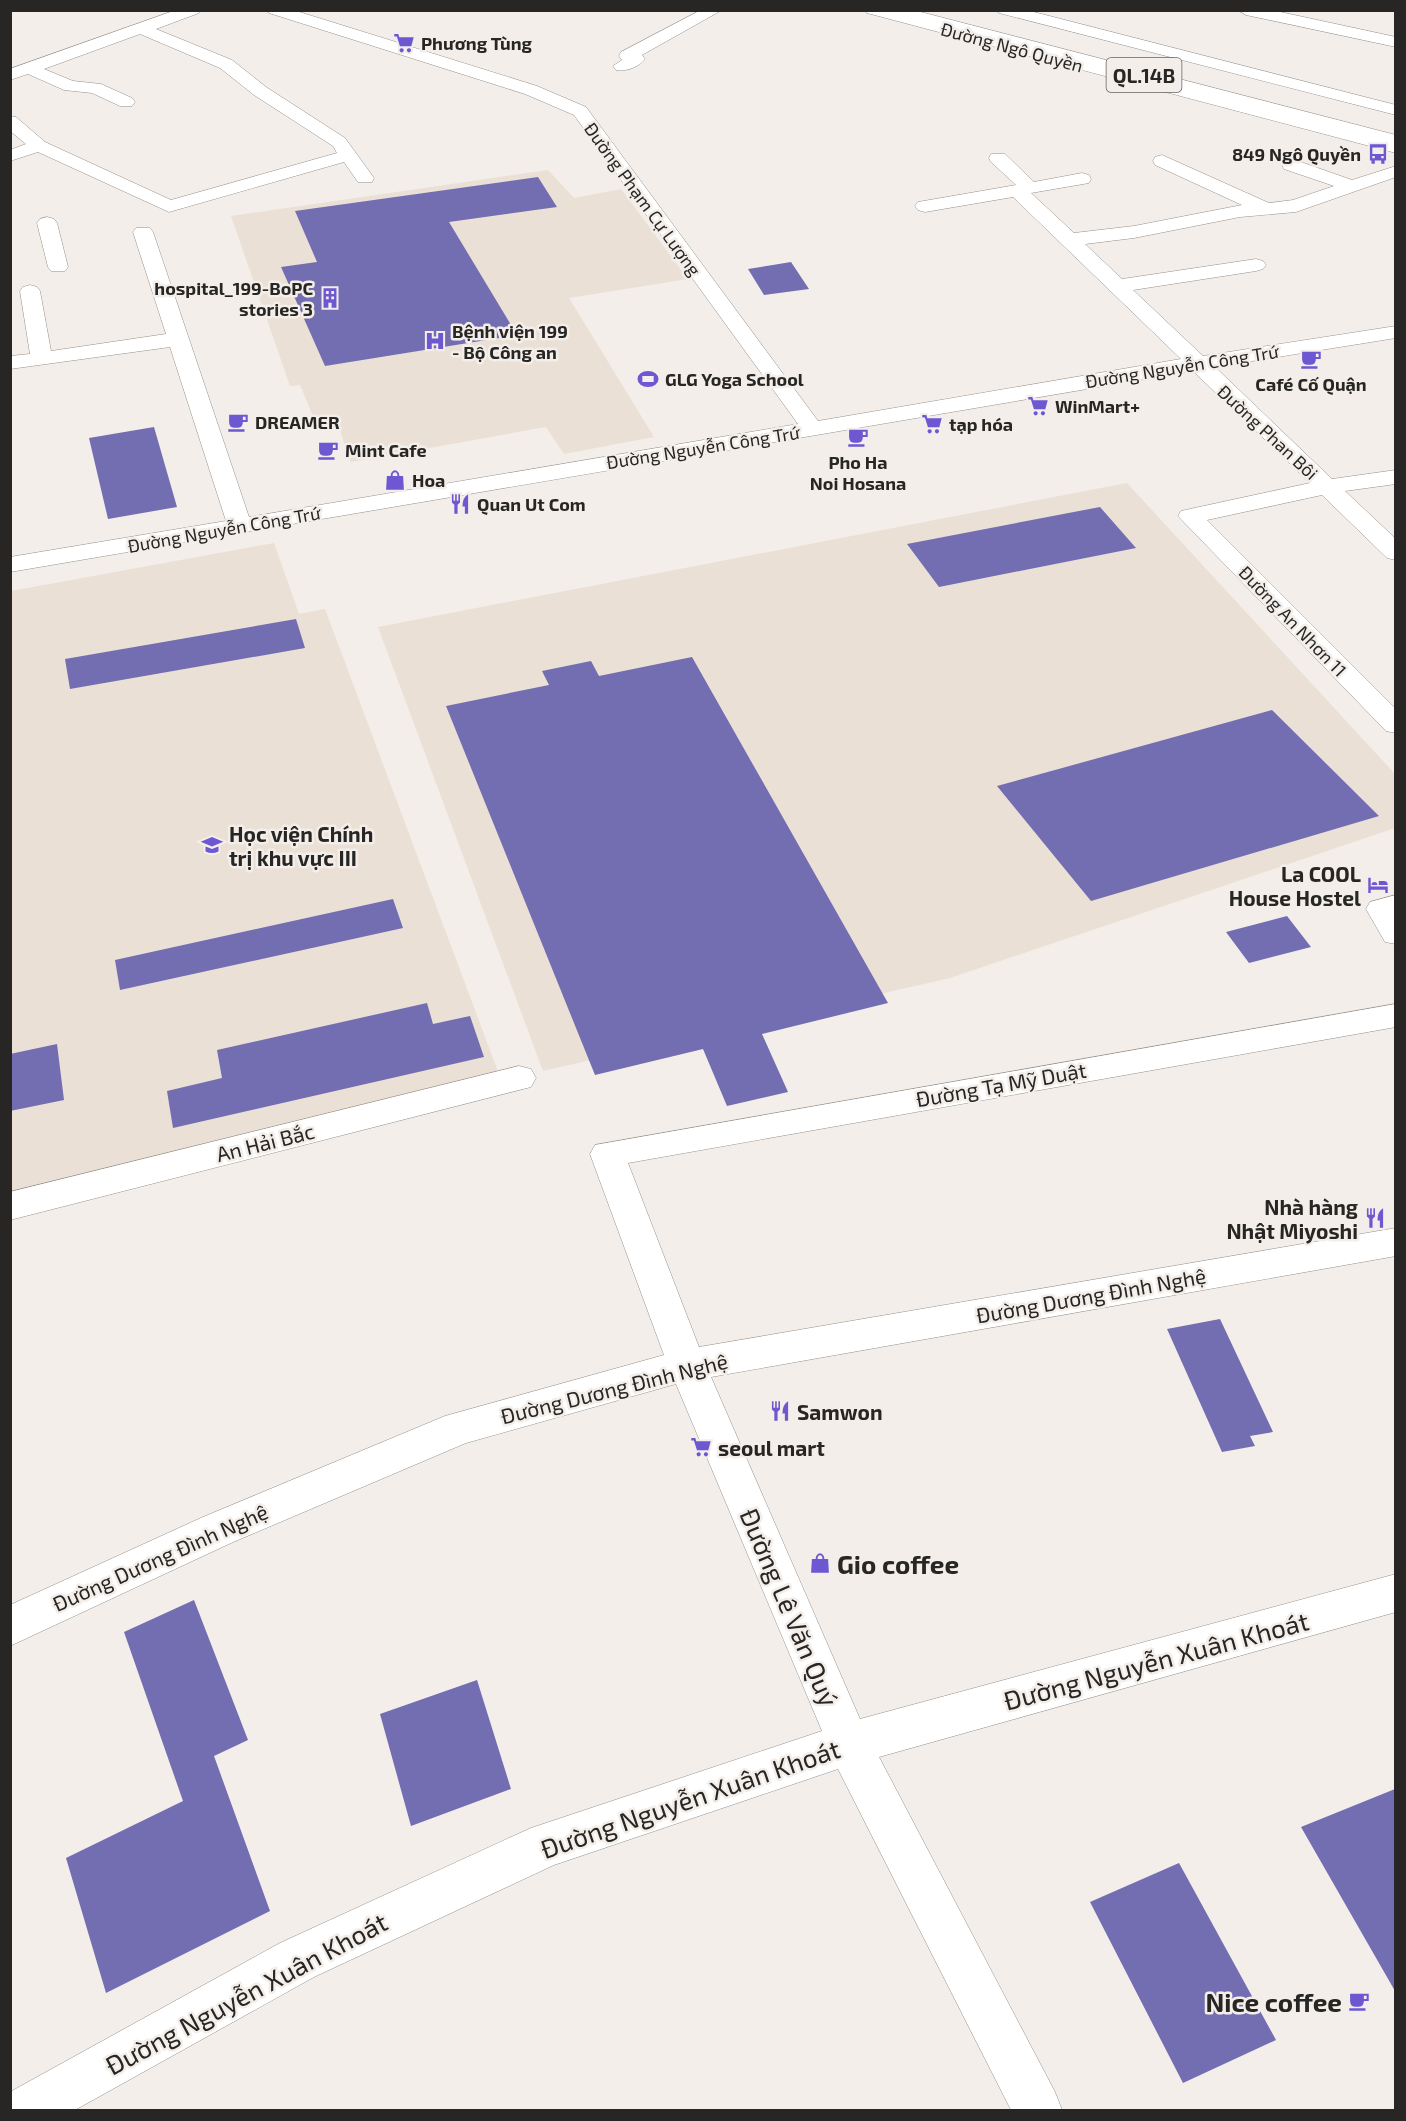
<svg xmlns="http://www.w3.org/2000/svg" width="1406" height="2121" viewBox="0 0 1406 2121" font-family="'Exo 2',sans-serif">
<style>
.built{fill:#eae0d5}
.building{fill:#736db2}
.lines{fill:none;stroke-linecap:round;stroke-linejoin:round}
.minor-casing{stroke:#95908c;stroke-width:1}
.highway-casing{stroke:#95908c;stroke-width:1}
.minor{fill:#fff;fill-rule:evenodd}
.highway{fill:#fff;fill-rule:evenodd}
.labels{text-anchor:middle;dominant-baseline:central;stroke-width:5;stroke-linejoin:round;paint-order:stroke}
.far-poi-label{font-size:18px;font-weight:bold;fill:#272624;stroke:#f3eee9;text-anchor:start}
.far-street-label{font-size:18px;fill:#272624;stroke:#f3eee9}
.shield{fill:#f3eee9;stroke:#64625f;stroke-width:1.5}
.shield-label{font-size:20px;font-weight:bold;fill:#272624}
.poi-label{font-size:21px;font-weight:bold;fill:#272624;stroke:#f3eee9;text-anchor:start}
.street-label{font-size:21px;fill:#272624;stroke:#f3eee9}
.near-poi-label{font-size:26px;font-weight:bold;fill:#272624;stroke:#f3eee9;text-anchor:start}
.near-street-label{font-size:26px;fill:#272624;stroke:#f3eee9}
</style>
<rect width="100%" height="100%" fill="#f3eee9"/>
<path class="built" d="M 548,170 L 574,198 L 621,189 L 688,279 L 569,298 L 654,437 L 564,454 L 546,427 L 351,462 L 338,425 L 318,428 L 300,385 L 290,386 L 231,216 Z
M 1127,483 L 1395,774 L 1395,828 L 950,978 L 543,1071 L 378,627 Z
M 274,543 L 299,614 L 325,609 L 500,1077 L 11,1201 L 11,591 Z"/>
<path class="building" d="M 538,177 L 557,207 L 449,222 L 517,335 L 325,366 L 281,267 L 317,262 L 295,211 Z
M 791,262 L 809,289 L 764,295 L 748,269 Z
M 154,427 L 177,507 L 108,519 L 89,438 Z
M 1100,507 L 1136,548 L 939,587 L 907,544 Z
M 296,619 L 305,648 L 70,689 L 65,659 Z
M 692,657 L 888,1003 L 762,1034 L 788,1092 L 727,1106 L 703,1049 L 595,1075 L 446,706 L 549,685 L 542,671 L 591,661 L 599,676 Z
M 1272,710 L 1379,816 L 1091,901 L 997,786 Z
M 393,899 L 403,928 L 120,990 L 115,960 Z
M 1287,916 L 1311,947 L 1249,963 L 1226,932 Z
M 427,1003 L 433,1024 L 470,1016 L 484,1057 L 173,1128 L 167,1091 L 222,1078 L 217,1050 Z
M 57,1044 L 64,1100 L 10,1111 L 10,1054 Z
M 1220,1319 L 1273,1432 L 1250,1436 L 1255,1446 L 1222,1452 L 1167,1329 Z
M 194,1600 L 248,1740 L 214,1756 L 270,1911 L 106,1993 L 66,1858 L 183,1801 L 124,1632 Z
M 477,1680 L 511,1789 L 411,1826 L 380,1714 Z
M 1395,1789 L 1395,1991 L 1301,1827 Z
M 1179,1863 L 1276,2040 L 1183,2083 L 1090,1902 Z"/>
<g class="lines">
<g class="minor-casing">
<path id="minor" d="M 176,10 L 201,10 L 199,13 L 156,29 L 232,60 L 266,87 L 345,138 L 374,178 L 372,182 L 358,182 L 344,162 L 169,212 L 38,152 L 10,161 L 10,150 L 26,144 L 10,131 L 10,116 L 16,117 L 45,142 L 171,200 L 337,153 L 333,146 L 254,95 L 220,68 L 140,34 L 44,69 L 73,81 L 101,84 L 132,98 L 135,102 L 132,106 L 120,106 L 92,93 L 64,90 L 28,74 L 10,80 L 10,69 Z
M 267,10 L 293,10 L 537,86 L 586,107 L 818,421 L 1181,359 L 1013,197 L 925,212 L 918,210 L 915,206 L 918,202 L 1016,185 L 991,162 L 989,158 L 991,154 L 1005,154 L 1034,182 L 1082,173 L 1089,175 L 1091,179 L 1089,183 L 1031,193 L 1074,233 L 1134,226 L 1242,205 L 1155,165 L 1153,161 L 1155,157 L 1162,155 L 1269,203 L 1293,200 L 1334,186 L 1284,169 L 1282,165 L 1284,161 L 1298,161 L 1352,180 L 1396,166 L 1396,177 L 1296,212 L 1240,217 L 1134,238 L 1085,244 L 1122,279 L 1256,259 L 1263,261 L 1266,265 L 1263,269 L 1256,271 L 1133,290 L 1203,356 L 1396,326 L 1396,338 L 1215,367 L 1332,479 L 1396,470 L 1396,484 L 1345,491 L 1396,539 L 1396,560 L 1387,558 L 1322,495 L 1207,520 L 1396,709 L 1396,733 L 1386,731 L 1178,516 L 1181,511 L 1190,509 L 1310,483 L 1193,371 L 10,572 L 10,557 L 226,521 L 170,347 L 10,369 L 10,356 L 30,354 L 20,291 L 23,287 L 30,285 L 37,287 L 40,291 L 51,351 L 166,334 L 133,232 L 136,228 L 150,228 L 153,232 L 249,517 L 798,424 L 574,115 L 525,94 L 269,13 Z
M 701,10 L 722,10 L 642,55 L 645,59 C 639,67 626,72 616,70 L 613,66 L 622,60 L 619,56 L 621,52 Z
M 865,10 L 894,10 L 1396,142 L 1396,153 L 867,13 Z
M 997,10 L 1026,10 L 1396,105 L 1396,115 L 999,13 Z
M 1238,10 L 1271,10 L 1396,37 L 1396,47 L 1246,15 Z
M 47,217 L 54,219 L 57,223 L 68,267 L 65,271 L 51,271 L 48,267 L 37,223 L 40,219 Z
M 1396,895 L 1396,944 L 1385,942 L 1366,909 L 1370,902 Z
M 1396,1004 L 1396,1027 L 628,1163 L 699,1347 L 1396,1228 L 1396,1256 L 711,1377 L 860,1719 L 1396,1574 L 1396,1612 L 879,1757 L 1055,2092 L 1062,2110 L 1011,2110 L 838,1769 L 554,1865 L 314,1977 L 75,2110 L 10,2110 L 10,2092 L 280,1943 L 531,1828 L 822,1731 L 676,1384 L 466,1443 L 231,1543 L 10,1646 L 10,1605 L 203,1517 L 445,1416 L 664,1355 L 590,1154 L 595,1145 Z
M 519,1066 L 531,1069 L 536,1078 L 531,1087 L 10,1220 L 10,1192 Z"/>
</g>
<g class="highway-casing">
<path id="highway" d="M 884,10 L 913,10 L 1396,135 L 1396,146 L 886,13 Z"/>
</g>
<use href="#minor" class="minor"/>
<use href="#highway" class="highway"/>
</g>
<defs>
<g id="supermarket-bare" transform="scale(1.62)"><path d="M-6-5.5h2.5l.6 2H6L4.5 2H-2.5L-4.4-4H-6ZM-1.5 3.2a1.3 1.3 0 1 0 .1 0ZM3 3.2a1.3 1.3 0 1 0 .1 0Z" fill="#6e58d2" stroke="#f3eee9" stroke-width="2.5" paint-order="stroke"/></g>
<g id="bus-bare" transform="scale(1.62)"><path d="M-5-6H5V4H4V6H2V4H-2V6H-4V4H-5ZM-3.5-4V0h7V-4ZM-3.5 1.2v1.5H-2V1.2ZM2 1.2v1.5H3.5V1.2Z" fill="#6e58d2" stroke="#f3eee9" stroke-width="2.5" paint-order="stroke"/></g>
<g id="building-bare" transform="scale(1.62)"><path d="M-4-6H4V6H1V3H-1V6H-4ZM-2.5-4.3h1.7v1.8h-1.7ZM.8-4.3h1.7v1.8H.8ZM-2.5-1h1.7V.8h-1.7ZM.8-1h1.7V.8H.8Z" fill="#6e58d2" stroke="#f3eee9" stroke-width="2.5" paint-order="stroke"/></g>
<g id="hospital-bare" transform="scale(1.62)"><path d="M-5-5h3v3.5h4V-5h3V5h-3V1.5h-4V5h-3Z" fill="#6e58d2" stroke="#f3eee9" stroke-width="2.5" paint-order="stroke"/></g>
<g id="cafe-bare" transform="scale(1.62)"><path d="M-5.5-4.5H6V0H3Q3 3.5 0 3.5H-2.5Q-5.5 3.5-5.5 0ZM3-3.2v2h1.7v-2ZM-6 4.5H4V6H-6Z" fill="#6e58d2" stroke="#f3eee9" stroke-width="2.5" paint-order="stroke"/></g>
<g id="stadium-bare" transform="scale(1.62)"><path d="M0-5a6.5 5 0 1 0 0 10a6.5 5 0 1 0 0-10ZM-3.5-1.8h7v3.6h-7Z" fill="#6e58d2" stroke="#f3eee9" stroke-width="2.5" paint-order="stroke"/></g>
<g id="shop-bare" transform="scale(1.62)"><path d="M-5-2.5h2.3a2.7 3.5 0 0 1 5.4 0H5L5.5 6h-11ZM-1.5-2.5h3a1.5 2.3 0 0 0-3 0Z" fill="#6e58d2" stroke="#f3eee9" stroke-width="2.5" paint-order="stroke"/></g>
<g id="restaurant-bare" transform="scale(1.62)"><path d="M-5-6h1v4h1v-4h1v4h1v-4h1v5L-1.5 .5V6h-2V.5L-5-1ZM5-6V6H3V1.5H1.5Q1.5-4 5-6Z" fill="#6e58d2" stroke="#f3eee9" stroke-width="2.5" paint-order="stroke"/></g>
<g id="university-bare" transform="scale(1.62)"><path d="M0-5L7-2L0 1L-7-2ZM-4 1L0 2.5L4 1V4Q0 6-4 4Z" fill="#6e58d2" stroke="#f3eee9" stroke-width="2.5" paint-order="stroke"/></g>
<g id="hotel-bare" transform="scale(1.62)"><path d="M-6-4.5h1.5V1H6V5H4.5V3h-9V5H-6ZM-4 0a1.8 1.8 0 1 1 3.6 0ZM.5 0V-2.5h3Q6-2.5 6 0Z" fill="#6e58d2" stroke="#f3eee9" stroke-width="2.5" paint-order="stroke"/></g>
</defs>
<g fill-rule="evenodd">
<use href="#supermarket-bare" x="404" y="43"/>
<use href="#bus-bare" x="1378" y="154"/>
<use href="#building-bare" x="330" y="298"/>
<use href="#hospital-bare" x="435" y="341"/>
<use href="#cafe-bare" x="1311" y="359"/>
<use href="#stadium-bare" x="648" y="379"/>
<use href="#supermarket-bare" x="1038" y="406"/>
<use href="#cafe-bare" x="238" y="422"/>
<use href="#supermarket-bare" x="932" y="424"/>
<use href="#cafe-bare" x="858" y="437"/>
<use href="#cafe-bare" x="328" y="450"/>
<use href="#shop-bare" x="395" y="480"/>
<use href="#restaurant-bare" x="460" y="504"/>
<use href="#university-bare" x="212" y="845"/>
<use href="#hotel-bare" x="1378" y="885"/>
<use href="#restaurant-bare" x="1375" y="1218"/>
<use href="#restaurant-bare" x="780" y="1411"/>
<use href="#supermarket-bare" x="701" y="1447"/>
<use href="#shop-bare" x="820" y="1563"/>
<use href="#cafe-bare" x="1359" y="2001"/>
</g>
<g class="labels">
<g class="far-poi-label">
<text x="421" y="43">Phương Tùng</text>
<text x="1361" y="154" text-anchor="end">849 Ngô Quyền</text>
<text x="313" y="288" text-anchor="end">hospital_199-BoPC<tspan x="313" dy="21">stories 3</tspan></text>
<text x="452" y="331">Bệnh viện 199<tspan x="452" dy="21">- Bộ Công an</tspan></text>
<text x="665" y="379">GLG Yoga School</text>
<text x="1311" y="384" text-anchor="middle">Café Cố Quận</text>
<text x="1055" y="406">WinMart+</text>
<text x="255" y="422">DREAMER</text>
<text x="949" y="424">tạp hóa</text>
<text x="345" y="450">Mint Cafe</text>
<text x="858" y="462" text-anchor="middle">Pho Ha<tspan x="858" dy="21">Noi Hosana</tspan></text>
<text x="412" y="480">Hoa</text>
<text x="477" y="504">Quan Ut Com</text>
</g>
<g class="far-street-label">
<text transform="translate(1012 47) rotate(15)">Đường Ngô Quyền</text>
<text transform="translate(643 199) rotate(54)">Đường Phạm Cự Lượng</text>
<text transform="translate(1182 366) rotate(-9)">Đường Nguyễn Công Trứ</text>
<text transform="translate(1268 432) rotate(43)">Đường Phan Bôi</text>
<text transform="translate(703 447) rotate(-9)">Đường Nguyễn Công Trứ</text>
<text transform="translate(224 529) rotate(-10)">Đường Nguyễn Công Trứ</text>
<text transform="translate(1293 621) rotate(46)">Đường An Nhơn 11</text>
</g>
<rect class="shield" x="1106.5" y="58" width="75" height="34" rx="4.5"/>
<g class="shield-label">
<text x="1144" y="75">QL.14B</text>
</g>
<g class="poi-label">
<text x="229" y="833">Học viện Chính<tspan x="229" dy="24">trị khu vực III</tspan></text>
<text x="1361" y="873" text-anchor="end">La COOL<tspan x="1361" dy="24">House Hostel</tspan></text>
<text x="1358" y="1206" text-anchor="end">Nhà hàng<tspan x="1358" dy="24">Nhật Miyoshi</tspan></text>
<text x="797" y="1411">Samwon</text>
<text x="718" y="1447">seoul mart</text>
</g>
<g class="street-label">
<text transform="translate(1001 1084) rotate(-10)">Đường Tạ Mỹ Duật</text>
<text transform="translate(265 1142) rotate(-14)">An Hải Bắc</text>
<text transform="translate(1091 1295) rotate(-10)">Đường Dương Đình Nghệ</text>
<text transform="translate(614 1388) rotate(-14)">Đường Dương Đình Nghệ</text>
<text transform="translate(160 1557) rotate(-24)">Đường Dương Đình Nghệ</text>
</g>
<g class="near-poi-label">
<text x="837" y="1563">Gio coffee</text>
<text x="1342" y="2001" text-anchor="end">Nice coffee</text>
</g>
<g class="near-street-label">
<text transform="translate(790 1607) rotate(67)">Đường Lê Văn Quý</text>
<text transform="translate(1156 1660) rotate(-15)">Đường Nguyễn Xuân Khoát</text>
<text transform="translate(690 1798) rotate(-19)">Đường Nguyễn Xuân Khoát</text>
<text transform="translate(246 1993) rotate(-28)">Đường Nguyễn Xuân Khoát</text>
</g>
</g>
<rect width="1406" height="2121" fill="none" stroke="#272624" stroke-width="24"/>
</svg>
